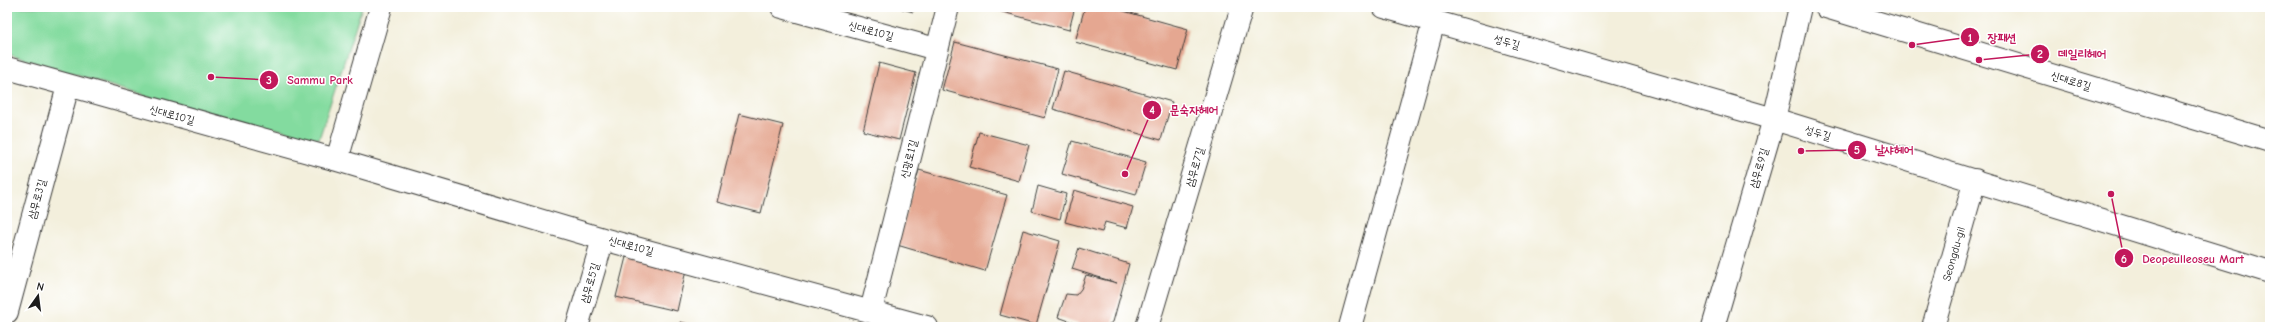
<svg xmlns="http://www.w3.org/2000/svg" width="2277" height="334" viewBox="0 0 2277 334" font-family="'Comic Neue','Poor Story',sans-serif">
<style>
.green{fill:#83db9f;stroke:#507c5e}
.building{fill:#e5a791}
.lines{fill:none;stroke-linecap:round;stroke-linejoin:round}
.minor-casing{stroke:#3c3c39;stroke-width:24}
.minor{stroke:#fff;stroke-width:22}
.labels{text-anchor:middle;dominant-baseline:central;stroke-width:3;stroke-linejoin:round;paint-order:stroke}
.street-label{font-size:11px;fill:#1c1c1c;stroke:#fff}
.leader{fill:none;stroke:#c2185b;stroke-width:1.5}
.callout-dot{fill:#c2185b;stroke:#fff;stroke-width:1.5}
.mark-label{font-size:12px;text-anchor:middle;font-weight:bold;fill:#fff}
.callout-label{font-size:12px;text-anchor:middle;font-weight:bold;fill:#c2185b;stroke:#fff;stroke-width:3;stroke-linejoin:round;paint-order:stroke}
</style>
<rect width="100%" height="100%" fill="#fff"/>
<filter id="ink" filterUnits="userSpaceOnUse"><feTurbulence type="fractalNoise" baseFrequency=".025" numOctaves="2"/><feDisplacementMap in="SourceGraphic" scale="8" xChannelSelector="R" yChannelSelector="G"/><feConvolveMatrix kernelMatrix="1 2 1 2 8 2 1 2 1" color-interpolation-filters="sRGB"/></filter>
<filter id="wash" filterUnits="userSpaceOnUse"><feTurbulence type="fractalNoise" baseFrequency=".012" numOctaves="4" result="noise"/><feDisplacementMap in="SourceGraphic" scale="16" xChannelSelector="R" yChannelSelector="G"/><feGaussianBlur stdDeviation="0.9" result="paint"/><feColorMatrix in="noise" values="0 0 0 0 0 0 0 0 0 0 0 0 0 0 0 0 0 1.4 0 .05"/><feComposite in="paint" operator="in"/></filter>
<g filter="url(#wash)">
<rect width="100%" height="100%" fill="#f3efdc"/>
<path class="green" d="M 7,7 L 362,7 L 319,139 L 161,101 L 7,54 Z"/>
<g id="blocks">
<path class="building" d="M 896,7 L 914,7 L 913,12 Z
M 984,7 L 1075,7 L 1069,30 Z
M 1085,7 L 1109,7 L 1188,29 L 1177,70 L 1075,42 Z
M 955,42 L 1058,69 L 1045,118 L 942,90 Z
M 879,63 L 916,73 L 899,140 L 863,131 Z
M 1064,71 L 1172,102 L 1161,140 L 1053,109 Z
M 739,114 L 783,125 L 761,213 L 717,202 Z
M 979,132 L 1029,145 L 1019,181 L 969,167 Z
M 1072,141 L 1146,162 L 1136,195 L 1062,174 Z
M 919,170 L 1007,195 L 985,271 L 897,245 Z
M 1038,186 L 1066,194 L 1060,219 L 1032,211 Z
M 1074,190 L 1133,207 L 1127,228 L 1105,222 L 1102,232 L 1065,222 Z
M 1023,230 L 1060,241 L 1036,325 L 1000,315 Z
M 1079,248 L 1129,264 L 1113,322 L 1103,327 L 1086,327 L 1058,317 L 1066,294 L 1076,295 L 1081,289 L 1086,275 L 1117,283 L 1072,269 Z
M 626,257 L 686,270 L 677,311 L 616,297 Z
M 680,322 L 698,326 L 698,327 L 679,327 Z"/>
</g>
</g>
<g filter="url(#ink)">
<use href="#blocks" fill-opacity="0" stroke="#3c3c39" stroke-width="1"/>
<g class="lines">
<g class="minor-casing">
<path id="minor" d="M 782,7 L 936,49
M 1384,7 L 1774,119 L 2270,272
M 1826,7 L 2270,141
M 7,68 L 337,160 L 603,239 L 927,327
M 337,160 L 381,7
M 871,311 L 948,7
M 7,312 L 68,86
M 577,327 L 603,239
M 1147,327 L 1242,7
M 1350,327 L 1434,21
M 1713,327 L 1774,119 L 1800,7
M 1933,327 L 1975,180"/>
</g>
<use href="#minor" class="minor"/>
</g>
</g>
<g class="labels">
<g class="street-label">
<text transform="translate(871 31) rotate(15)">신대로10길</text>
<text transform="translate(1507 42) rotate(16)">성두길</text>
<text transform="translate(2071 81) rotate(17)">신대로8길</text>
<text transform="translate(172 115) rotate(15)">신대로10길</text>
<text transform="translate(1818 133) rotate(17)">성두길</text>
<text transform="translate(909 159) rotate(-76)">신광로1길</text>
<text transform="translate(1195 167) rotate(-74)">삼무로7길</text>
<text transform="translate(1759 168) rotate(-74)">삼무로9길</text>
<text transform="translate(37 199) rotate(-75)">삼무로3길</text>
<text transform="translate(631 246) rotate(15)">신대로10길</text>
<text transform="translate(1954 254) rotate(-74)">Seongdu-gil</text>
<text transform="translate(590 283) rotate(-74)">삼무로5길</text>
</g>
</g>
<path class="leader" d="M1912 45L1970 37M1979 60L2040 54M211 77L269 80M1125 174L1152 110M1801 151L1857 150M2111 194L2124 258"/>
<g class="callout-dot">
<circle cx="1912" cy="45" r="4"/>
<circle cx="1979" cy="60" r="4"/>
<circle cx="211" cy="77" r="4"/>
<circle cx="1125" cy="174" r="4"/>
<circle cx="1801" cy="151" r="4"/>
<circle cx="2111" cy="194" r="4"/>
<circle cx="1970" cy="37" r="10"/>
<circle cx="2040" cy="54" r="10"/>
<circle cx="269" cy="80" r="10"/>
<circle cx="1152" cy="110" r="10"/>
<circle cx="1857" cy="150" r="10"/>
<circle cx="2124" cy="258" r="10"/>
</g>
<g class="mark-label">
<text x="1970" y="42">1</text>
<text x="2040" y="58">2</text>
<text x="269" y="84">3</text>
<text x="1152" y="114">4</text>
<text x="1857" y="154">5</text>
<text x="2124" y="263">6</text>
</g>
<g class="callout-label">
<text x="2002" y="42">장패션</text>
<text x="2082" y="58">데일리헤어</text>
<text x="320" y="84">Sammu Park</text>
<text x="1194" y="114">문숙자헤어</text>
<text x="1894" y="154">날샤헤어</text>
<text x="2193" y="263">Deopeulleoseu Mart</text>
</g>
<rect width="2277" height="334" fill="none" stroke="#fff" stroke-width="24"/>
<g transform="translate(38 296) rotate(14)" stroke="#ffffff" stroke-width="3" paint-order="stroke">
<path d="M0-3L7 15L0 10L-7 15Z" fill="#1c1c1c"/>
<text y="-6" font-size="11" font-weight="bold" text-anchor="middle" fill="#1c1c1c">N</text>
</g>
</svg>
